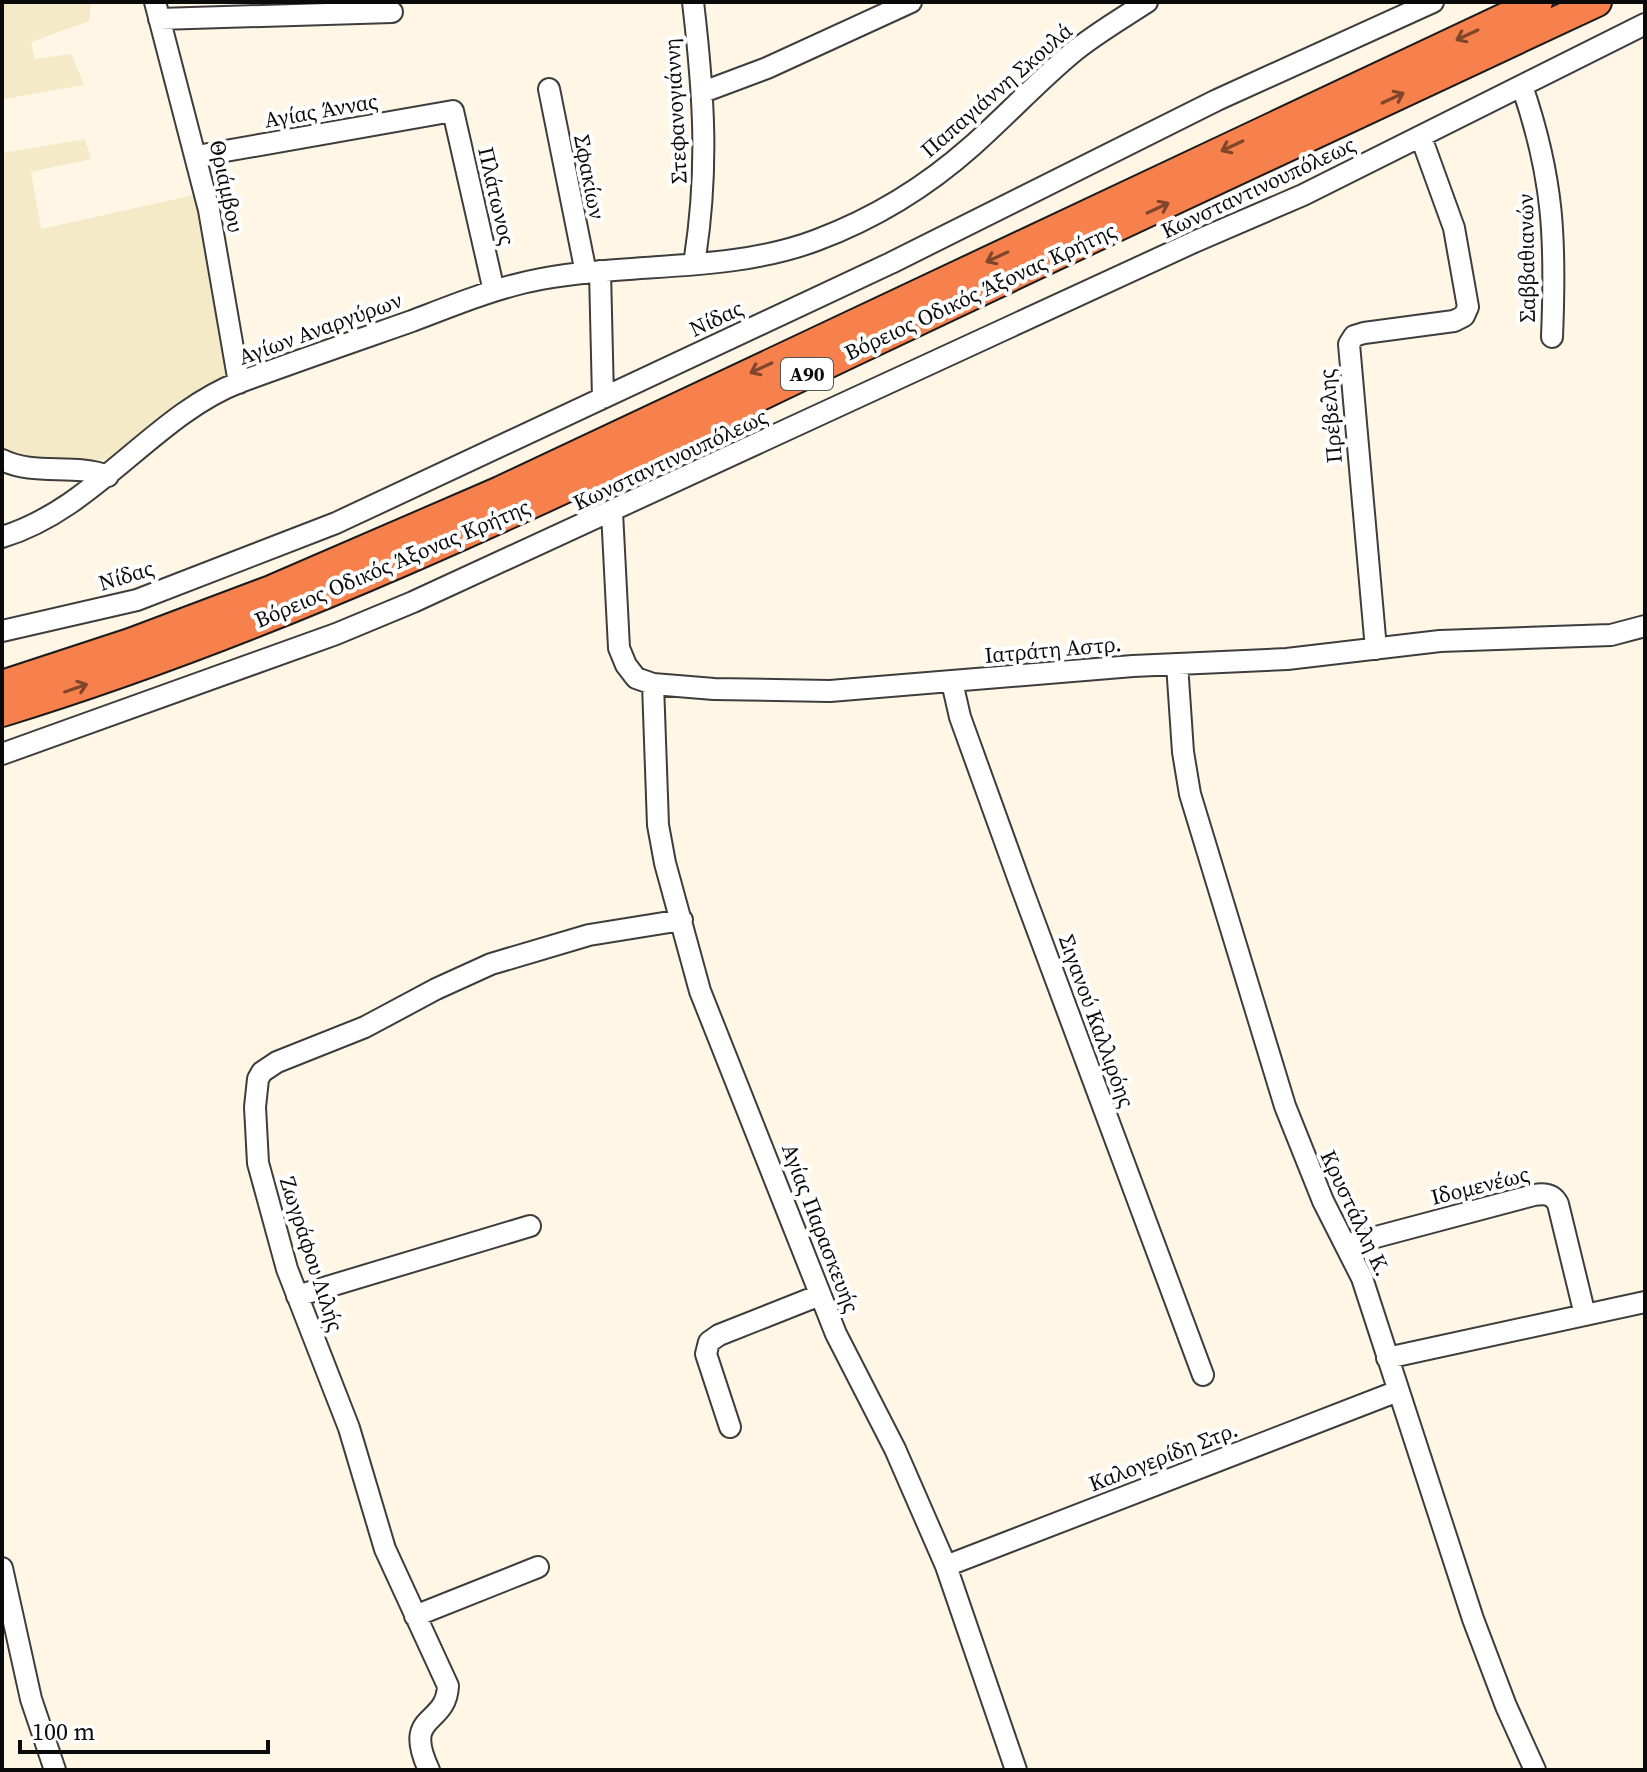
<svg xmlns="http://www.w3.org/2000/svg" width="1647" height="1772" viewBox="0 0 1647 1772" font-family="'Source Serif 4',serif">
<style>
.farmland{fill:#f4eac7}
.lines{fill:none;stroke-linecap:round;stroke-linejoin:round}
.minor-casing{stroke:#3d3d3d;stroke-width:24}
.highway-casing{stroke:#1b1b1b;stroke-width:32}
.minor{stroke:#fff;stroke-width:20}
.highway{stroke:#f7814c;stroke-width:28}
.oneway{stroke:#80462b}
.labels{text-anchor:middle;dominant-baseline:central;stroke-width:8;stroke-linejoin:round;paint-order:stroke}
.shield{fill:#fff;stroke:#545454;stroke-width:2}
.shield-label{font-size:20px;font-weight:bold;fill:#0a0a0a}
.street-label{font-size:22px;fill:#0a0a0a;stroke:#fff}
</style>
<rect width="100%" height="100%" fill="#fff6e6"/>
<path class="farmland" d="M 2,2 L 97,2 L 91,5 L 89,21 L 31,42 L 35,59 L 71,54 L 84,85 L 4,99 L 2,112 Z
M 85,139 L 91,159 L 31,172 L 41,229 L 194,195 L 206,230 L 232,374 L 228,380 L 111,458 L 89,463 L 12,456 L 2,450 L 2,153 Z"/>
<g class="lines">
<g class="minor-casing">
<path id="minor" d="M 155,2 L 209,210 L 239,383
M 693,2 C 704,95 709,171 694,264
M 159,19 L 392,12
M 1522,86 C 1554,179 1556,241 1552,337
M 549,89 L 586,273
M 703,92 L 767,68 L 911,2
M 197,156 L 453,111 L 494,291
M 600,271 L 603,398
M 2,460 C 34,476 74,463 108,476
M 612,512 L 619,648 L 626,665 L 636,678 L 653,684 L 714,689 L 830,691 L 1133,666 L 1287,659 L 1440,641 L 1611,635 L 1645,626
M 2,537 C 95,509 154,415 240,382 C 297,361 355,341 412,321 C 454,305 497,287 541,279 C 632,262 730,273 817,240 C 873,219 927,186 972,146 C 1006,116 1037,82 1072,53 C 1095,34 1121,19 1147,2
M 2,631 L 137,600 L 336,523 L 891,263 L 1217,100 L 1433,2
M 1376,649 L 1349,344 L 1354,336 L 1364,333 L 1454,321 L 1464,316 L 1468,307 L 1454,228 L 1421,137
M 1177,664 L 1183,752 L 1190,794 L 1285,1106 L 1323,1201 L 1362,1278 L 1473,1619 L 1506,1706 L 1535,1770
M 952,682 L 960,717 L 1021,886 L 1203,1375
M 653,684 L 658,825 L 665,863 L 700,991 L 836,1334 L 895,1449 L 946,1566 L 1016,1770
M 2,754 L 336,634 L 413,602 L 1194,242 L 1303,195 L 1645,24
M 1346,1245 L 1534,1195 C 1545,1193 1553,1194 1558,1204 L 1585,1315
M 297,1296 L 530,1226
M 1387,1358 L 1645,1302
M 730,1427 L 706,1354 L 709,1342 L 719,1335 L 820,1295
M 946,1566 L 1398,1391
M 2,1568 L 31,1699 L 55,1770
M 415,1616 L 538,1567
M 429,1770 C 402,1712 446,1727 448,1686 L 385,1549 L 349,1428 L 287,1269 L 258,1163 L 255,1107 L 258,1079 L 262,1072 L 277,1062 L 365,1027 L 436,989 L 491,964 L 589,935 L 682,920"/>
</g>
<g class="highway-casing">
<path id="highway" d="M 2,685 L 130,643 L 271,590 L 500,491 L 1538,2
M 2,712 C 296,622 574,485 850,353 C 1098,234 1349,119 1597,2"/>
</g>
<use href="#minor" class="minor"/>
<use href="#highway" class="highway"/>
</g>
<defs><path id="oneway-shaft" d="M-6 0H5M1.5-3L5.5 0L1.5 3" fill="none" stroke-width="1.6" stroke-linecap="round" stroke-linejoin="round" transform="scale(2)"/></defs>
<g class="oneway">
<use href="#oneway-shaft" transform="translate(1467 35) rotate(155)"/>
<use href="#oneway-shaft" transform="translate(1393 98) rotate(-25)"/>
<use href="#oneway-shaft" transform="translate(1232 146) rotate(155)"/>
<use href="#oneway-shaft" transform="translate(1158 208) rotate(-25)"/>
<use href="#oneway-shaft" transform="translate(997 257) rotate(155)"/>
<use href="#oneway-shaft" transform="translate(761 368) rotate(155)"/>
<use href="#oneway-shaft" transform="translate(76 688) rotate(-19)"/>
</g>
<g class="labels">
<rect class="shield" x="781" y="358" width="52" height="32" rx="6"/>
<g class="shield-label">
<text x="807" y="374">Α90</text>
</g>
<g class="street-label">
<text transform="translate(996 90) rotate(-41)">Παπαγιάννη Σκουλά</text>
<text transform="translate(321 110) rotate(-10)">Αγίας Άννας</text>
<text transform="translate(675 111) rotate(-93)">Στεφανογιάννη</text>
<text transform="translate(590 177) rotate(79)">Σφακίων</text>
<text transform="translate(227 186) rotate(78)">Θριάμβου</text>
<text transform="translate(1258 187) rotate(-25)">Κωνσταντινουπόλεως</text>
<text transform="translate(497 196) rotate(77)">Πλάτωνος</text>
<text transform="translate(1526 258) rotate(-91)">Σαββαθιανών</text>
<text transform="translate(980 291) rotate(-25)">Βόρειος Οδικός Άξονας Κρήτης</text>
<text transform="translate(716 318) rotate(-25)">Νίδας</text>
<text transform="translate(320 328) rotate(-20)">Αγίων Αναργύρων</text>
<text transform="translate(1330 416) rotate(-95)">Πρέβελης</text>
<text transform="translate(670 459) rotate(-25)">Κωνσταντινουπόλεως</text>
<text transform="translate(392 563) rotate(-23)">Βόρειος Οδικός Άξονας Κρήτης</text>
<text transform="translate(126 575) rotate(-17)">Νίδας</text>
<text transform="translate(1053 649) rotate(-5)">Ιατράτη Αστρ.</text>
<text transform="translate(1097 1021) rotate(70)">Σιγανού Καλλιρόης</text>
<text transform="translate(1480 1185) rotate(-14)">Ιδομενέως</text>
<text transform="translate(1356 1213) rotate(65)">Κρυστάλλη Κ.</text>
<text transform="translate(821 1228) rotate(69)">Αγίας Παρασκευής</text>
<text transform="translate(312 1254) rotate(72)">Ζωγράφου Λιλής</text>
<text transform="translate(1163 1456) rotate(-21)">Καλογερίδη Στρ.</text>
</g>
</g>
<rect width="1647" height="1772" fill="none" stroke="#0a0a0a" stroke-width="8"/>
<path d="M20 1740v12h248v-12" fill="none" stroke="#0a0a0a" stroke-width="4"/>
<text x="32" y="1740" font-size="24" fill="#0a0a0a" stroke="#ffffff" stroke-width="6" paint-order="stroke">100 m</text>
</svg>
